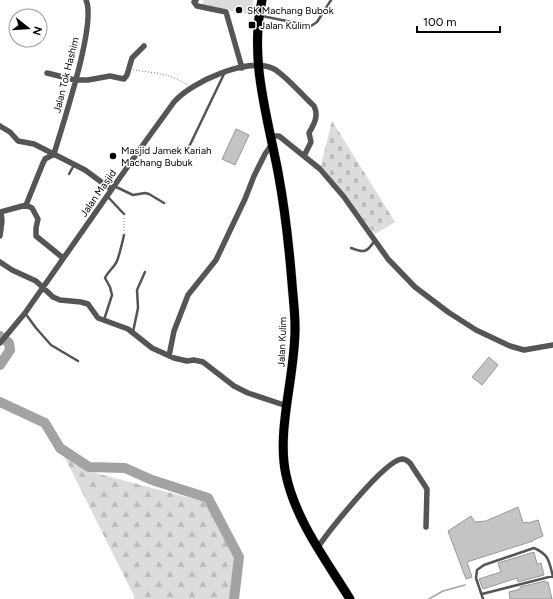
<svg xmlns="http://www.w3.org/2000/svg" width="553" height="599" viewBox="0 0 553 599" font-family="Figtree,sans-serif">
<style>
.forest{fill:url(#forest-firs)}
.cemetery{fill:url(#cemetery-stones)}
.pitch{fill:#dcdcdc}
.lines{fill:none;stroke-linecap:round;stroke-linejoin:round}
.stream{stroke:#a3a3a3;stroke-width:1.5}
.river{stroke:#a3a3a3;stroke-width:10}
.building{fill:#c4c4c4;stroke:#999}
.primary-casing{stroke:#dbdbdb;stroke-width:10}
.path{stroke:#777;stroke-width:1;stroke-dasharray:1 2;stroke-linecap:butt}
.service{stroke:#555;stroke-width:2.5}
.minor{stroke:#555;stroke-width:5.5}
.primary{stroke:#000;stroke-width:9}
.poi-dot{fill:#000;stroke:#fff;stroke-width:1.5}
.labels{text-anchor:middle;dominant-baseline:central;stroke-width:3;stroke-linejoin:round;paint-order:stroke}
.poi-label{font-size:10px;fill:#000;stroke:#fff;text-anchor:start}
.street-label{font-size:10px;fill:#000;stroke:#fff}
</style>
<defs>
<pattern id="forest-firs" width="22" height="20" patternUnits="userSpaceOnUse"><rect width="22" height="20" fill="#dcdcdc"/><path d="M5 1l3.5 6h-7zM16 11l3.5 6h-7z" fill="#bbb"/></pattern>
<pattern id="cemetery-stones" width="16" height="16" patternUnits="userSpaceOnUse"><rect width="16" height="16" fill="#dcdcdc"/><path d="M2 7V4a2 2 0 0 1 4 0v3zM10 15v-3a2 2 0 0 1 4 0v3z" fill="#bbb"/></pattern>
</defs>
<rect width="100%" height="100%" fill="#fff"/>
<path class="forest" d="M 60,448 L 88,471 L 205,502 L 235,557 L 231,599 L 134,599 L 134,596 Z"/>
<path class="cemetery" d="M 332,121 L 395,222 L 375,234 L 321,165 Z"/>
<path class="pitch" d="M 204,0 L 253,0 L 251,14 L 201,6 Z"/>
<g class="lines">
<path class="stream" d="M 429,599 L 443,591 L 465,585"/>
<path class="river" d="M 0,336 L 9,343 L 10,350 L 0,365
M 0,402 L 45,423 L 60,448 L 89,467 L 125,468 L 152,480 L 208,498 L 239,557 L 234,599"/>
</g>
<path class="building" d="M 236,129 L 249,135 L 235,165 L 222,159 Z
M 489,357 L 498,365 L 482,385 L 472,377 Z
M 518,507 L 523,523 L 527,522 L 528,523 L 538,520 L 543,536 L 533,540 L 533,541 L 467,562 L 472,577 L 466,579 L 448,531 L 471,516 L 475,522 L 486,521 Z
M 534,552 L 537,564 L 541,563 L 544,575 L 518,582 L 517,578 L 483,589 L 479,579 L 501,572 L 498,563 Z
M 545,581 L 546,583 L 548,582 L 552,599 L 510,599 L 509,592 L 520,589 L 520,587 Z"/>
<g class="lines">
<g class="primary-casing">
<path id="primary" d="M 262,0 C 249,58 267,115 278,172 C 285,209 289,246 292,283 C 293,297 295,312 295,326 C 296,373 276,430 286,475 C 296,521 326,560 350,599"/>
</g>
<path class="path" d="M 133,70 C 155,73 168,73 188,85
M 124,231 L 124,218"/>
<path class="service" d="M 262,16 L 311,26 L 317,22 L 331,0
M 187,151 L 225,72
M 69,174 L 74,165
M 114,186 L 133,195 L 145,193 L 149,194 L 164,203
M 107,196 L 124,214
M 351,248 C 364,253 367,253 375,240
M 25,313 L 36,328 L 51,345 L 78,361
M 104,320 L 112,295 L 110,287 L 105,278 C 108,271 114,268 117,261 C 120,253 122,244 124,235
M 133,332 L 138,308 L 137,290 L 145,272
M 482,594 L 553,576
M 483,599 L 476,578 L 477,570 L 484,565 L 534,548 C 550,555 549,562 553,577"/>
<path class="minor" d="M 196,0 L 194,2 L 197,6 L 226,12 L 242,68
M 47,73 L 75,80 L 88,80 L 110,76 L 124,79 L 127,75 L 132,58 L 144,46
M 0,126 L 10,132 L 18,141 L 34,144 L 85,170 L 111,189
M 271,136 L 279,136 L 320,169 L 344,197 L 388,259 L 415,287 L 448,312 L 476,330 L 510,346 L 524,350 L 553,345
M 26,205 L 43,163 L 45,159 L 54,154 C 62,126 97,23 86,0
M 0,212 L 26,205 L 32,208 L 38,219 L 36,228 L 36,236 L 63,258
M 0,236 L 2,221 L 1,212
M 0,262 L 12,270 L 36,281 L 53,297 L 60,300 L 81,302 L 88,304 L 98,318 L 128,329 L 152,348 L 174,358 L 187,361 L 194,360 L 203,362 L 234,386 L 248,393 L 287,406
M 0,343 L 25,313 L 140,149 L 174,102 C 191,82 249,56 274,69 C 285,75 304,97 314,106 C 319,116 314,124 309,133 L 311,142 L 304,156
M 169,356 L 174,331 L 188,295 L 216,260 L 245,199 L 254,176 L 265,154 L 272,144
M 318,547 C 329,531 385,460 402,459 C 405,459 408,461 410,463 L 427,489 L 426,527"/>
<use href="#primary" class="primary"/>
</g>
<g class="poi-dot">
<circle cx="239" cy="10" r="4"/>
<rect x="248" y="21" width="8" height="8" rx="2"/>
<circle cx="113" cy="156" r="4"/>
</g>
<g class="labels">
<g class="poi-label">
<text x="247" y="10">SK Machang Bubok</text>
<text x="260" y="25">Jalan Kulim</text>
<text x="121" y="150">Masjid Jamek Kariah<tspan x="121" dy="12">Machang Bubuk</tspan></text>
</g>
<g class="street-label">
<text transform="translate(66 75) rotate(-76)">Jalan Tok Hashim</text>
<text transform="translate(98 193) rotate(-55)">Jalan Masjid</text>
<text transform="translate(282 342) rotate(-88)">Jalan Kulim</text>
</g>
</g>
<g transform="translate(28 28) rotate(107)"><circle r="19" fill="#ffffff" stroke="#999999"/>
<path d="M0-3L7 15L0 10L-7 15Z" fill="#000000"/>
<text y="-6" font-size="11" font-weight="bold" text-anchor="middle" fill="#000000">N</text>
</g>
<path d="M417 26v6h83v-6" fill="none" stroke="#000000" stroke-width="2"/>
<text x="423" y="26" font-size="12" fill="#000000" stroke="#ffffff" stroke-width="3" paint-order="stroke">100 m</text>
</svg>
